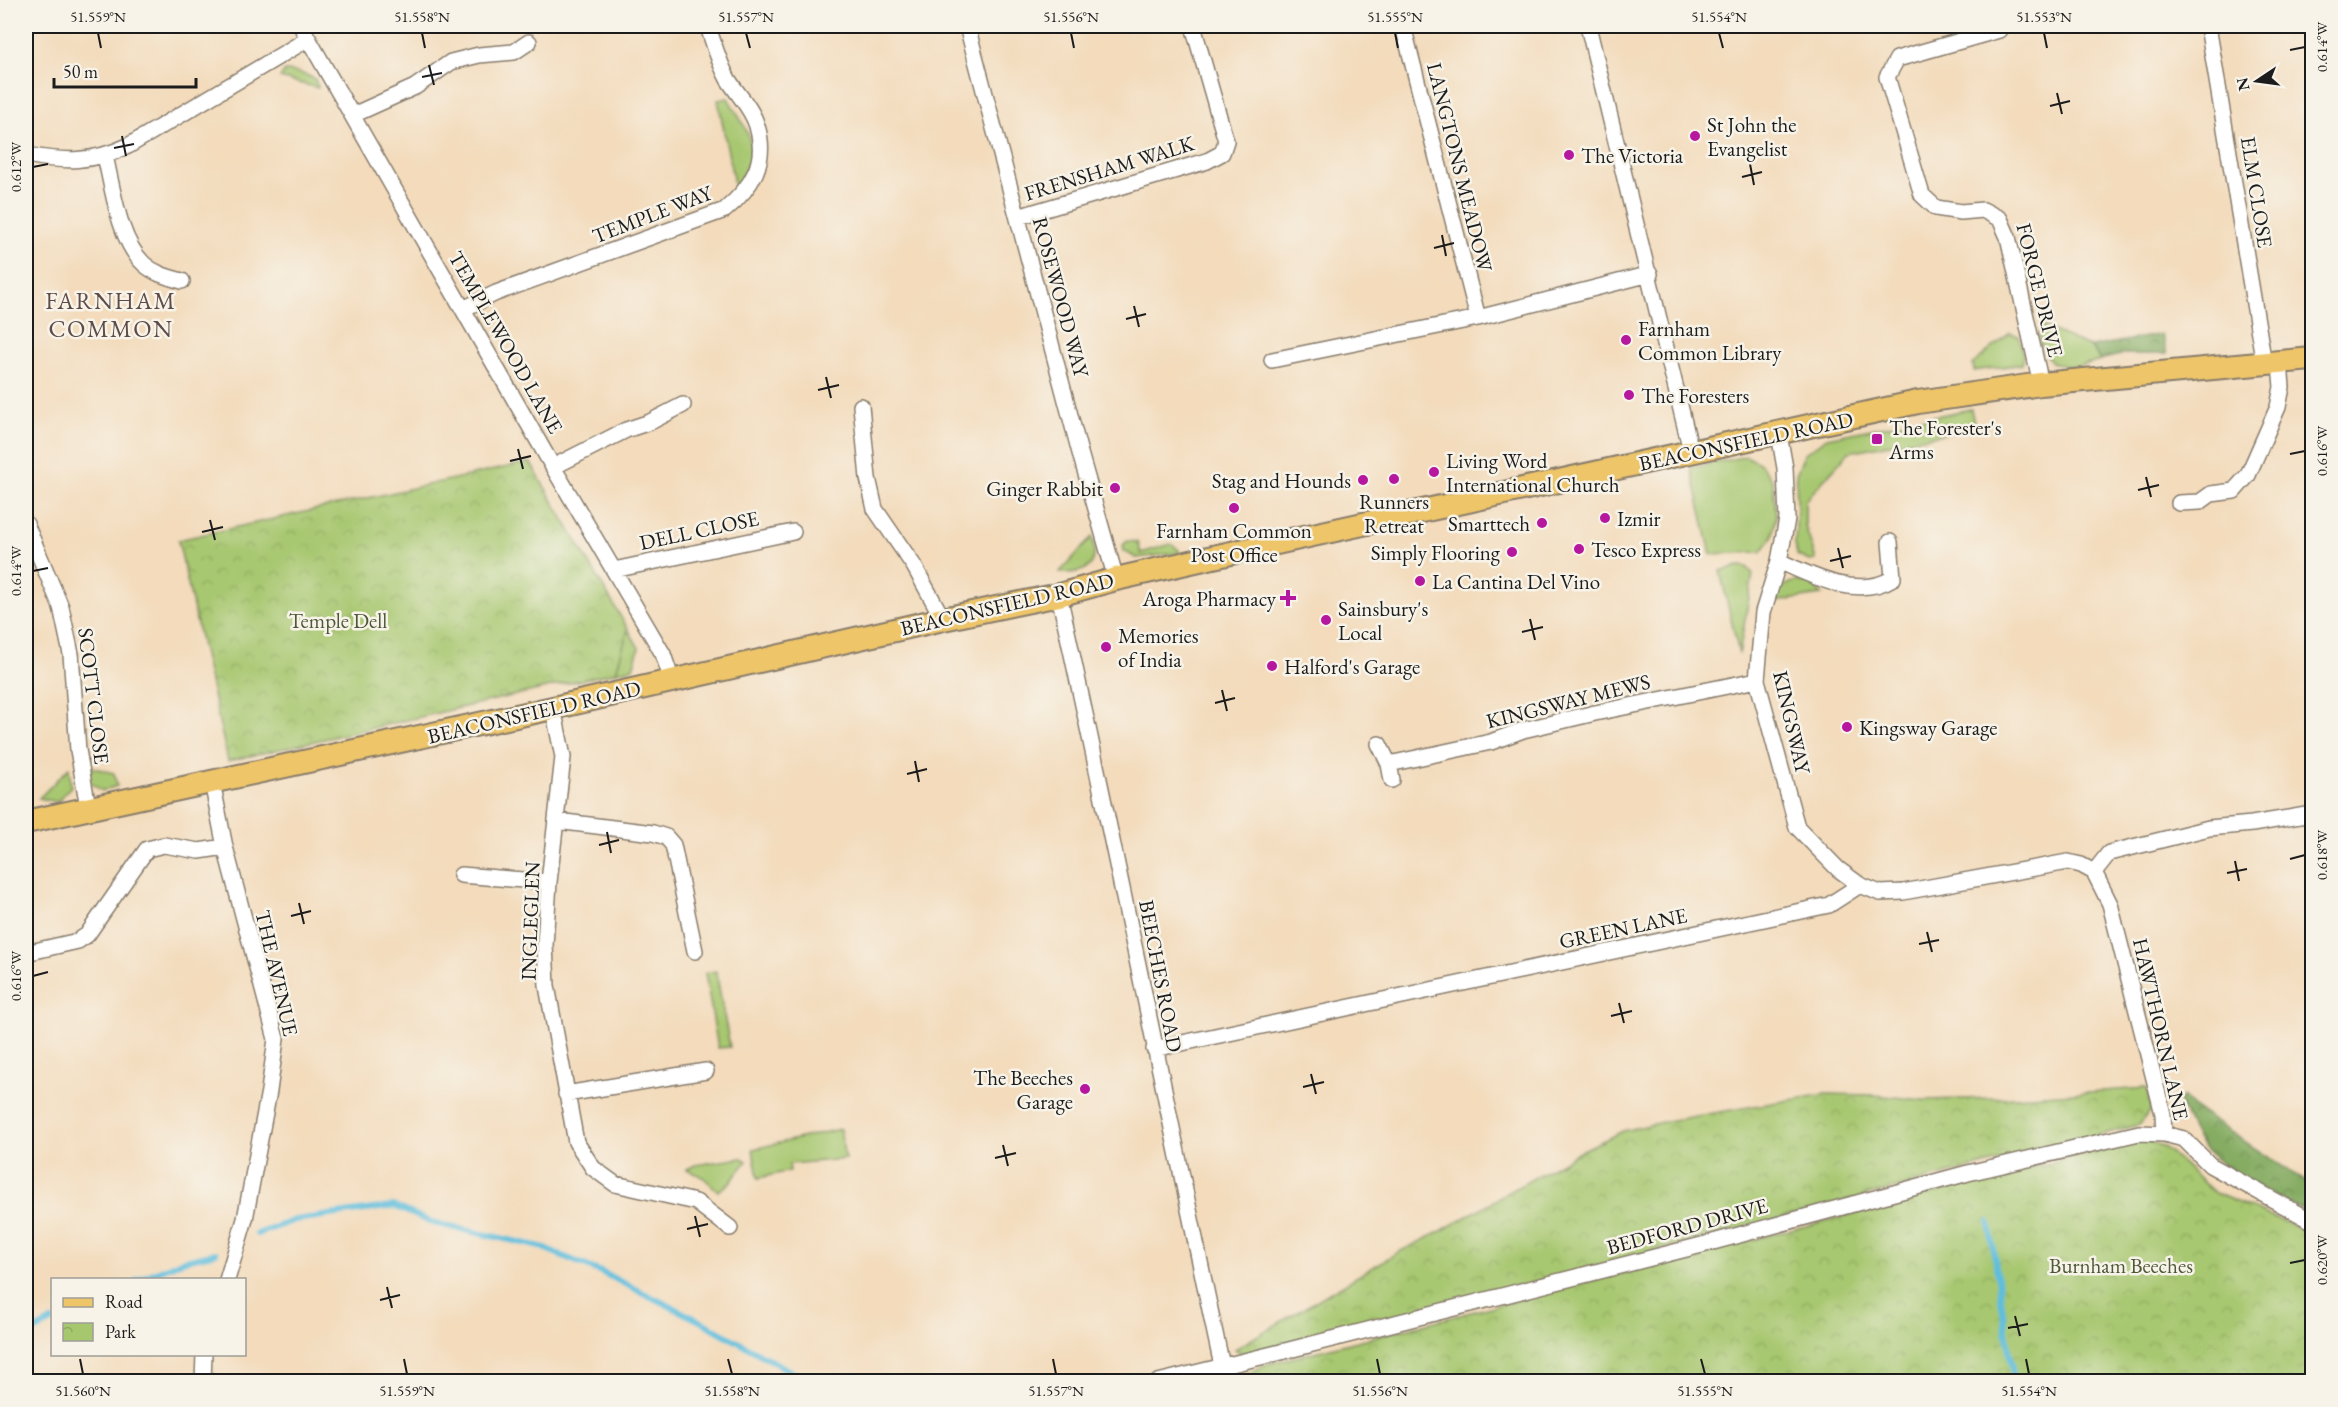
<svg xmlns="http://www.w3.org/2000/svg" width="2338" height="1407" viewBox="0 0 2338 1407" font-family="'EB Garamond',serif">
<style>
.green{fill:#a7c76f;stroke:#627246;stroke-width:1.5}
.forest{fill:url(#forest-crowns);stroke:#50643f;stroke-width:1.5}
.park{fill:url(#park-crowns);stroke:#627246;stroke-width:1.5}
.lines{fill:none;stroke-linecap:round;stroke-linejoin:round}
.stream{stroke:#5ebedd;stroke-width:6}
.minor-casing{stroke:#887c6c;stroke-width:18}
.primary-casing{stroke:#887c6c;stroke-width:26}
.minor{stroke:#fff;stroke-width:15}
.primary{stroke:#eec569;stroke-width:22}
.ticks{fill:none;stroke:#1c1c1c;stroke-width:2}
.poi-dot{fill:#b5179e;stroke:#f7f3e8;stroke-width:2}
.labels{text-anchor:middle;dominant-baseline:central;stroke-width:5;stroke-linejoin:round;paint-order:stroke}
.poi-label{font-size:21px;fill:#1c1c1c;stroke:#f7f3e8;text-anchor:start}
.street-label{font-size:21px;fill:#1c1c1c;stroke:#f7f3e8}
.park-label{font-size:21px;fill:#4d5839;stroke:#f7f3e8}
.quarter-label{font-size:24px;letter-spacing:1.5px;fill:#5f4b47;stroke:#f7f3e8}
.neatline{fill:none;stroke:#1c1c1c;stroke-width:2}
.ticks-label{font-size:15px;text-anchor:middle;fill:#1c1c1c}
</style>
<defs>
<pattern id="forest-crowns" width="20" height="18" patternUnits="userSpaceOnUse" patternTransform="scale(1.5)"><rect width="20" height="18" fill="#85ac62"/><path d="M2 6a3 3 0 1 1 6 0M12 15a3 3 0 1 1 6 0" fill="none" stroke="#6c8b50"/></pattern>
<pattern id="park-crowns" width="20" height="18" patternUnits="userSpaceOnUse" patternTransform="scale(1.5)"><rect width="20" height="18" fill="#a7c76f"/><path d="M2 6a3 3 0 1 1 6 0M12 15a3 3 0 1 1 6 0" fill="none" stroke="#8faa60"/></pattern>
</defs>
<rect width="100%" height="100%" fill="#f7f3e8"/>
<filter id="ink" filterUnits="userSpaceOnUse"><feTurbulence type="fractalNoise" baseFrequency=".0167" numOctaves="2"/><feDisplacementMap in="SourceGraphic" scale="12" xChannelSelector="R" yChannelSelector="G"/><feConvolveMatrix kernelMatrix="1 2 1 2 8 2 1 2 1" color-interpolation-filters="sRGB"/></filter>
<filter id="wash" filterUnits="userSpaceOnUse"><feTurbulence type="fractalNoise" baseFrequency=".008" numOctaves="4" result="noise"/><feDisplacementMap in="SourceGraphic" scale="24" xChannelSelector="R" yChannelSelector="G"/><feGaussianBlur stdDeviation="1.35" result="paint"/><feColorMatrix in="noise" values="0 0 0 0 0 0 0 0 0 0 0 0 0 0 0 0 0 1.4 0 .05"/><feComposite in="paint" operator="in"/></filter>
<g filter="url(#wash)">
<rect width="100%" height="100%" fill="#f3dbbc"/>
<path class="green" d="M 285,71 C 297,71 305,74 315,79 L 318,88 L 280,78 Z
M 728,98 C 736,113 751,132 751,149 C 751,163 741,177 735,189 L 718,100 Z
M 2042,326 L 2091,347 L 2100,360 L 2077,367 L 2054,364 C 2043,353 2035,342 2042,326 Z
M 2010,333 L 2019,336 L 2023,355 L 2022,364 L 1974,371 L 1973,364 Z
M 1971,409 L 1975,428 L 1849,452 L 1805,501 L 1805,525 L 1816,560 L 1809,561 L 1797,555 L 1795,543 L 1797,507 L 1796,474 L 1805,453 L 1827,438 Z
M 1746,456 L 1761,464 L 1773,482 L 1776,517 L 1772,538 L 1761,552 L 1711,554 L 1691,468 Z
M 1092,537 C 1100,567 1087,574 1059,573 Z
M 1127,541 L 1138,542 L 1141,553 L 1171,544 L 1178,549 L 1180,553 L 1136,558 L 1124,551 L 1123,545 Z
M 1739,566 L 1747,567 L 1753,574 L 1739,654 L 1720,571 Z
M 1797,581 L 1811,584 L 1822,595 L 1773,602 C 1777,588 1783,585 1797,581 Z
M 628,629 L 639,648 L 633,668 L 616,672 Z
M 83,765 L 114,773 L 117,786 L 102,791 L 88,781 Z
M 69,768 L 71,786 L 57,802 L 39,798 Z
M 716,971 L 730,1047 L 718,1048 L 705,973 Z
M 840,1129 L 845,1159 L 789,1164 L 790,1171 L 758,1178 L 753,1149 Z
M 742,1158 L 747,1161 L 730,1183 L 718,1191 L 704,1178 L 687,1169 L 695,1165 Z"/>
<path class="forest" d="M 2162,334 L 2167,354 L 2124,354 L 2100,360 L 2091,347 Z
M 2183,1097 L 2196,1109 L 2312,1186 L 2312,1215 C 2280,1198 2231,1176 2206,1150 C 2193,1136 2187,1118 2179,1101 Z"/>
<path class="park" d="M 530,462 L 628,629 L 616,672 L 228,761 L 178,540 Z
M 2146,1088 L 2152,1109 L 2138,1125 L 1450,1304 L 1243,1354 L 1235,1349 L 1395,1254 L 1441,1231 L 1583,1150 L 1623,1131 L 1667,1121 L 1825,1094 L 1874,1095 L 1924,1100 L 1999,1098 Z
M 2145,1139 L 2165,1148 L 2215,1193 L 2312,1233 L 2312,1381 L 1206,1382 C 1225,1379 1248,1376 1264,1365 Z"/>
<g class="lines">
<path class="stream" d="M 1989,1222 L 2014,1382
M 257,1234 L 295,1220 L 394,1206 L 433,1223 L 541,1247 L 601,1272 L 702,1322 L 810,1382
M 137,1280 L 185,1260 L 216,1253
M 26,1335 L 52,1321"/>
</g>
</g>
<g filter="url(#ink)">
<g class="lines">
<g class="minor-casing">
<path id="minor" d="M 301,26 L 553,467 L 663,654 L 672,681
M 967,26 L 1080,453 L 1116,579
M 1403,26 L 1478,318
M 1588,26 L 1691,451
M 2208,26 L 2264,364
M 1999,30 L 1897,59 L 1887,77 L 1922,195 L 1936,208 L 1961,212 L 1983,210 L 2000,219 L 2008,237 L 2041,384
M 353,115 L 415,87 L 451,62 L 479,55 L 514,52 L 529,42
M 26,155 C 65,162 91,163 128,146 L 308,39
M 105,156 C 113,189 119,241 144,264 C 155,274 168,277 182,281
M 1018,217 L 1207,161 L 1222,153 L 1226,141 L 1193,26
M 463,309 L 496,293 L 725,210 C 752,187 768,162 757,126 C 752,108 737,94 728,79 C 719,63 714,44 708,27 L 704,26
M 1272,360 L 1478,318 L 1650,274
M 861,406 L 868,478 L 875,509 L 914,566 L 943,619
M 1779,434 L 1785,468 L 1787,519 L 1779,561 L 1763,612 L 1757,680 L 1797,827 L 1838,869 L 1860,885
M 553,467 L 626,430 L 650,422 L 683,405
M 2179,503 L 2200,502 L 2211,494 L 2234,491 L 2248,475 L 2278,407 L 2282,387 L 2280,364
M 26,524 L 61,607 L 71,654 L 78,750 L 88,807
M 1779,561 C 1812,576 1858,600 1893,578 L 1890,542
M 614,570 L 793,532
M 1059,595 C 1116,851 1167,1109 1222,1366
M 553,708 L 563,757 L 549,882 L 545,945 L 547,986 L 576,1142 L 593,1168 L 615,1184 L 696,1202 L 730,1228
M 1379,744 L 1389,764
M 1392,780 L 1389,764 L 1491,742 L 1523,730 L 1595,713 L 1757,680
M 212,782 L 225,847 L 276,1039 L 269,1091 L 245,1219 L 227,1280
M 557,821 L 653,833 L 666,837 L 673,845 L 695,951
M 2094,872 L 2110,904 L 2163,1114 L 2164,1134
M 2094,872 L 2109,853 L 2209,828 L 2252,824 L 2312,814
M 461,875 L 549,882
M 26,953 L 78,941 L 87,935 L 147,849 L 164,845 L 199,851 L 225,847
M 1154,1049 L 1829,905 L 1860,885 L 1880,893 L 1903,892 L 2068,862 L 2081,865 L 2094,872
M 566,1094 L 706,1071
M 203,1382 L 204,1354
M 1158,1382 L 1277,1353 L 1702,1245 L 1968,1173 L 2139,1133 L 2164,1134 L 2184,1139 L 2210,1165 L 2312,1221"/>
</g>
<g class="primary-casing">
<path id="primary" d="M 26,822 L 553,708 L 943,619 L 1059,595 L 1116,579 L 1204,559 L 1918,402 L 2041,384 L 2312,359"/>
</g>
<use href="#minor" class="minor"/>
<use href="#primary" class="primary"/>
</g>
</g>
<path class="ticks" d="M 98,33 L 101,48M 422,33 L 425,48M 746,33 L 750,48M 1071,33 L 1074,48M 1395,33 L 1398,48M 1719,33 L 1723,48M 2044,33 L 2047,48M 2290,50 L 2305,47M 429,65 L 434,85M 422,77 L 442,73M 2057,93 L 2062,114M 2050,106 L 2070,101M 122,136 L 126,156M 114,148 L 134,144M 1750,164 L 1754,185M 33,167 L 48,164M 1742,177 L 1762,172M 1442,235 L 1446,256M 1434,248 L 1454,243M 1134,306 L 1139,327M 1126,319 L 1146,314M 826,377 L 831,398M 818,390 L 839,385M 518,449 L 523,469M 2290,454 L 2305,451M 510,461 L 531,456M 2146,477 L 2151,497M 2138,490 L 2159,485M 210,520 L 215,540M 202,532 L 223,527M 1838,548 L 1843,568M 1830,561 L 1851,556M 33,571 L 48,568M 1530,619 L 1535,640M 1522,632 L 1543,627M 1222,690 L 1227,711M 1215,703 L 1235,698M 915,761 L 919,782M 907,774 L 927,769M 607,832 L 611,853M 599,845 L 619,840M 2290,859 L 2305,855M 2235,861 L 2239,881M 2227,873 L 2247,869M 299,903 L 304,924M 291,916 L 311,911M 1927,932 L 1932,952M 1919,944 L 1939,940M 33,976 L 48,972M 1619,1003 L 1624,1023M 1611,1016 L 1632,1011M 1311,1074 L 1316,1094M 1303,1087 L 1324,1082M 1003,1145 L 1008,1166M 995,1158 L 1016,1153M 695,1216 L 700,1237M 687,1229 L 708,1224M 2290,1263 L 2305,1260M 387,1287 L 392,1308M 380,1300 L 400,1295M 2015,1316 L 2020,1336M 2008,1328 L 2028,1324M 80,1359 L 83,1374M 404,1359 L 407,1374M 728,1359 L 732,1374M 1053,1359 L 1056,1374M 1377,1359 L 1380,1374M 1701,1359 L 1705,1374M 2026,1359 L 2029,1374"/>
<g class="poi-dot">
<circle cx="1695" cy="136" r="6"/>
<circle cx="1569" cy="155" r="6"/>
<circle cx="1626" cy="340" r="6"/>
<circle cx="1629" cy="395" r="6"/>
<rect x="1871" y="433" width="12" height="12" rx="3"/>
<circle cx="1434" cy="472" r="6"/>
<circle cx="1394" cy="479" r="6"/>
<circle cx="1363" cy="480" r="6"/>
<circle cx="1115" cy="488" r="6"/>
<circle cx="1234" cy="508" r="6"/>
<circle cx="1605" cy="518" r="6"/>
<circle cx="1542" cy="523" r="6"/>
<circle cx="1579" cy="549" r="6"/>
<circle cx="1512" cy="552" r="6"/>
<circle cx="1420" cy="581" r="6"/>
<path d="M1285 589h6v6h6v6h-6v6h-6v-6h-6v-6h6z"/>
<circle cx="1326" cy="620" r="6"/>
<circle cx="1106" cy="647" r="6"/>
<circle cx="1272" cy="666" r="6"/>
<circle cx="1847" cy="727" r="6"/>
<circle cx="1085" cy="1089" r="6"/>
</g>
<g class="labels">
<g class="poi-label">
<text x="1707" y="124">St John the<tspan x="1707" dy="24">Evangelist</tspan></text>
<text x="1581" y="155">The Victoria</text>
<text x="1638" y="328">Farnham<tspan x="1638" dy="24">Common Library</tspan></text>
<text x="1641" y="395">The Foresters</text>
<text x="1889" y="427">The Forester's<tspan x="1889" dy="24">Arms</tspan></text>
<text x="1446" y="460">Living Word<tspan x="1446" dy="24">International Church</tspan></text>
<text x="1351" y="480" text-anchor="end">Stag and Hounds</text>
<text x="1103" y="488" text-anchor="end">Ginger Rabbit</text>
<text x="1394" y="501" text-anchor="middle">Runners<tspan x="1394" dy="24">Retreat</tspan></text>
<text x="1617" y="518">Izmir</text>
<text x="1530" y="523" text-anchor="end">Smarttech</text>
<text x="1234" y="530" text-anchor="middle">Farnham Common<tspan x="1234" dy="24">Post Office</tspan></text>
<text x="1591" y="549">Tesco Express</text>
<text x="1500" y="552" text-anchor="end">Simply Flooring</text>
<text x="1432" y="581">La Cantina Del Vino</text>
<text x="1276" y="598" text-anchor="end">Aroga Pharmacy</text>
<text x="1338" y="608">Sainsbury's<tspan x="1338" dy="24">Local</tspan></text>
<text x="1118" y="635">Memories<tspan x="1118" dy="24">of India</tspan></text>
<text x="1284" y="666">Halford's Garage</text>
<text x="1859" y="727">Kingsway Garage</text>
<text x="1073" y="1077" text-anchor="end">The Beeches<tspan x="1073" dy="24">Garage</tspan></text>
</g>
<g class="street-label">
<text transform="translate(1460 167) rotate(76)">LANGTONS MEADOW</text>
<text transform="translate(1109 168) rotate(-17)">FRENSHAM WALK</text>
<text transform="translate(2257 192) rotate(81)">ELM CLOSE</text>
<text transform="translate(652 214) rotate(-21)">TEMPLE WAY</text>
<text transform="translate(2040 290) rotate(76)">FORGE DRIVE</text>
<text transform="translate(1061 297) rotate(75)">ROSEWOOD WAY</text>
<text transform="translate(506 342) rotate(60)">TEMPLEWOOD LANE</text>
<text transform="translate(1746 441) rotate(-12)">BEACONSFIELD ROAD</text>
<text transform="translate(699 530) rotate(-12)">DELL CLOSE</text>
<text transform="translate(1007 604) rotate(-13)">BEACONSFIELD ROAD</text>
<text transform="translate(94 696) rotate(83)">SCOTT CLOSE</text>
<text transform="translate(1568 701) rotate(-14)">KINGSWAY MEWS</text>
<text transform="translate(534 712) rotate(-13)">BEACONSFIELD ROAD</text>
<text transform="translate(1792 722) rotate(77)">KINGSWAY</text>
<text transform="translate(530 921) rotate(-88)">INGLEGLEN</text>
<text transform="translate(1623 928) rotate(-12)">GREEN LANE</text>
<text transform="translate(277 973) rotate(77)">THE AVENUE</text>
<text transform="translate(1161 976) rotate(79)">BEECHES ROAD</text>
<text transform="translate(2161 1029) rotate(77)">HAWTHORN LANE</text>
<text transform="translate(1687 1226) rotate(-15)">BEDFORD DRIVE</text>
</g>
<g class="park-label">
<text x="338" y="620">Temple Dell</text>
<text x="2121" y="1265">Burnham Beeches</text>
</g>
<g class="quarter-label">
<text x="111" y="300">FARNHAM<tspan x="111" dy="28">COMMON</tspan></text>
</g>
</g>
<rect width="2338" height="1407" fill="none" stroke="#f7f3e8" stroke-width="66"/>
<rect x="51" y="1278" width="195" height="78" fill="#f7f3e8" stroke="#9f9d96" stroke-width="1.5"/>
<rect x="63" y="1298" width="30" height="9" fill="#eec569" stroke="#9f9d96" stroke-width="1.5"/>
<text x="105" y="1308" font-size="18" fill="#1c1c1c">Road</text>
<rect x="63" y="1323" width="30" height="18" fill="url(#park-crowns)" stroke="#9f9d96" stroke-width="1.5"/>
<text x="105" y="1338" font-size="18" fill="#1c1c1c">Park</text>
<g transform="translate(2257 81) rotate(257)" stroke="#f7f3e8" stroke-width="4.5" paint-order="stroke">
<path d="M0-4.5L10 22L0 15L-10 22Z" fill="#1c1c1c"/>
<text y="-9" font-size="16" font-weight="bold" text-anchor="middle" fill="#1c1c1c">N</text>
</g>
<path d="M54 78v9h142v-9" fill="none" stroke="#1c1c1c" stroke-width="3"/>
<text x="63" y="78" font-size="18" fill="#1c1c1c" stroke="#f7f3e8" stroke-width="4.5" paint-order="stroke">50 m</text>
<rect x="33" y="33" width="2272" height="1341" class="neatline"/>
<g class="ticks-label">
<text x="98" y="22">51.559°N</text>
<text x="422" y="22">51.558°N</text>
<text x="746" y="22">51.557°N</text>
<text x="1071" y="22">51.556°N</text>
<text x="1395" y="22">51.555°N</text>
<text x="1719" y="22">51.554°N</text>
<text x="2044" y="22">51.553°N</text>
<text transform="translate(2322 47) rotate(-90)" y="5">0.614°W</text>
<text transform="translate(16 167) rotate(-90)" y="5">0.612°W</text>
<text transform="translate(2322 451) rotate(-90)" y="5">0.616°W</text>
<text transform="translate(16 571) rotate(-90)" y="5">0.614°W</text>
<text transform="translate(2322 855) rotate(-90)" y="5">0.618°W</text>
<text transform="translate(16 976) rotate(-90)" y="5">0.616°W</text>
<text transform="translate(2322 1260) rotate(-90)" y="5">0.620°W</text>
<text x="83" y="1396">51.560°N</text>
<text x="407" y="1396">51.559°N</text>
<text x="732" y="1396">51.558°N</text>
<text x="1056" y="1396">51.557°N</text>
<text x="1380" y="1396">51.556°N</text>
<text x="1705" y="1396">51.555°N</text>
<text x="2029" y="1396">51.554°N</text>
</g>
</svg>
